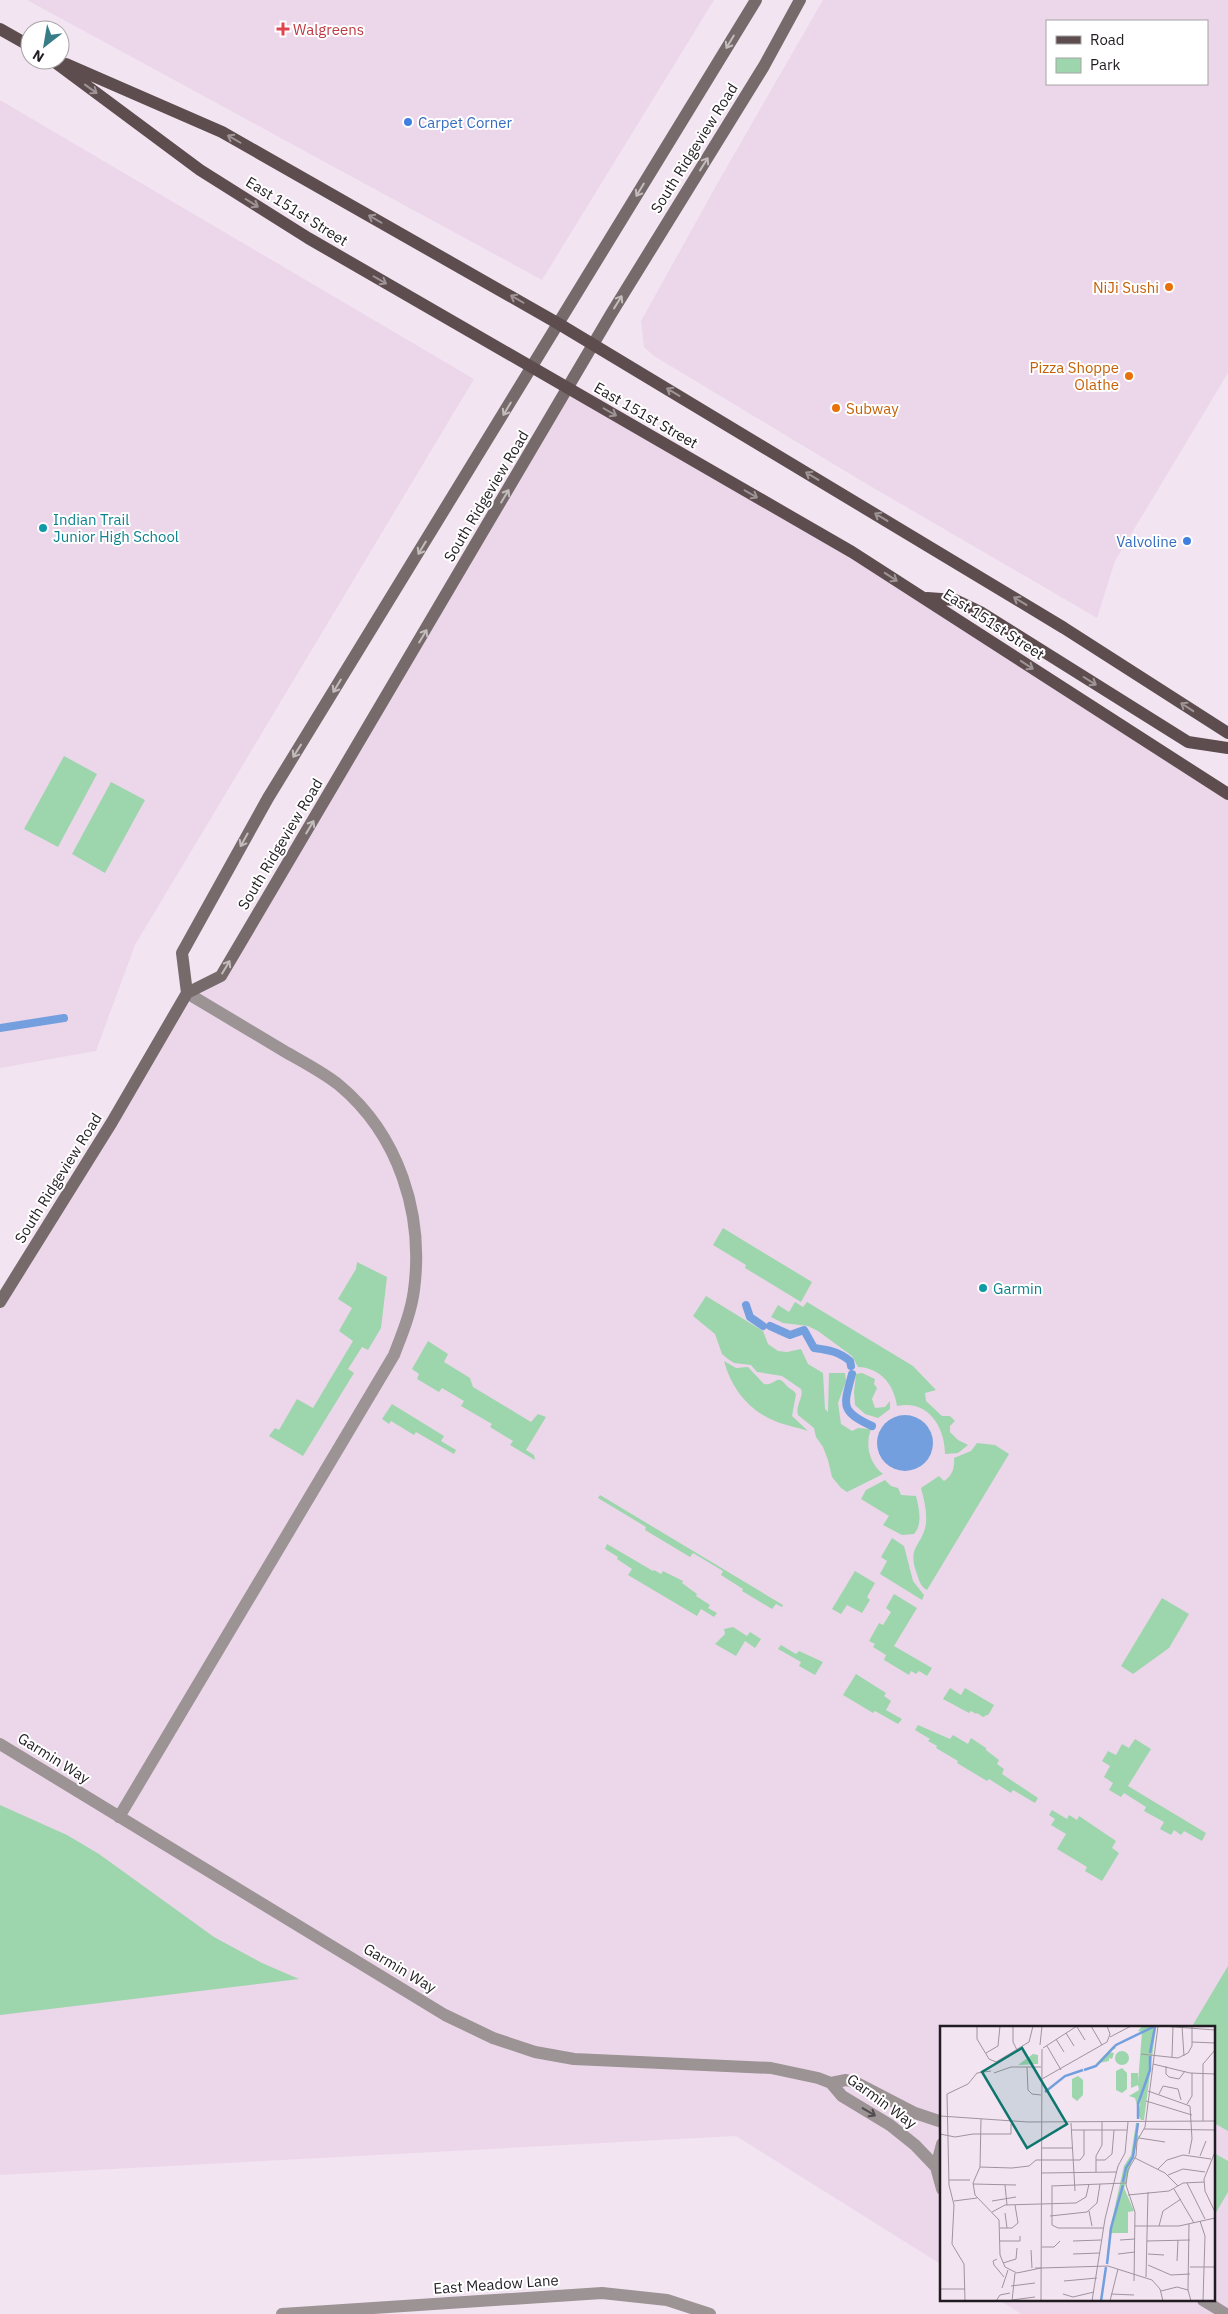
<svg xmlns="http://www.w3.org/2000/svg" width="1228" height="2314" viewBox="0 0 1228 2314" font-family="'IBM Plex Sans',sans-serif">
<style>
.built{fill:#ecd7ea;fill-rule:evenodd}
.green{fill:#9dd5ad}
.water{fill:#749fde}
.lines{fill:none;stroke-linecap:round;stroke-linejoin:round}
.stream{stroke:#749fde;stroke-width:8}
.minor{stroke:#9c9394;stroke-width:12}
.secondary{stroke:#776a6b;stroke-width:12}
.primary{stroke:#5d4d4f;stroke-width:12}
.oneway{stroke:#c2bcbc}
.oneway2{stroke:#9e9495}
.oneway3{stroke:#524c4f}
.health-dot{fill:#e0444e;stroke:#fff;stroke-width:2}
.shop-dot{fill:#3f7fe0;stroke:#fff;stroke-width:2}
.food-dot{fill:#e8710a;stroke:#fff;stroke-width:2}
.culture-dot{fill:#0f9aa8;stroke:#fff;stroke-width:2}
.labels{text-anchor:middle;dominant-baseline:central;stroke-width:4;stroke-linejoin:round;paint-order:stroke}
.health-label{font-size:15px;fill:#be3a42;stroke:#fff;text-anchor:start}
.shop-label{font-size:15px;fill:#366cbe;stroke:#fff;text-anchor:start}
.street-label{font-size:15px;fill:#211c21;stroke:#fff}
.food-label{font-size:15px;fill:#c56008;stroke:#fff;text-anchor:end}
.culture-label{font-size:15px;fill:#0d838f;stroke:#fff;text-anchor:start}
.inset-river{fill:none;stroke:#749fde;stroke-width:2.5}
.inset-road{fill:none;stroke:#9f949e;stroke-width:1}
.view{fill:#0f766e;fill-opacity:0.15;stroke:#0f766e;stroke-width:2.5}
.inset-edge{fill:none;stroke:#211c21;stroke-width:2.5}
</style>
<rect width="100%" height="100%" fill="#f3e4f2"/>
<path class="built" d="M 27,0 L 714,0 L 542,280 Z
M 823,0 L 1228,0 L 1228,373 L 1115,561 L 1097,618 L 865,483 L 654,356 L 644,347 L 641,321 L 721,177 ZM 1207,21 L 1207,84 L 1047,84 L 1047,21 Z
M 0,100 L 474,379 L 135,945 L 96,1051 L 0,1068 Z
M 568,388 L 852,552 L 1228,794 L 1228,2314 L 1021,2314 L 999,2300 L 1214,2300 L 1214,2028 L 942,2028 L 942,2265 L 736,2136 L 0,2175 L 0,1302 L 187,993 L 224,971 Z"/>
<path class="green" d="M 64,756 L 97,774 L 58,847 L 24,829 Z
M 111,782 L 145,800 L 105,873 L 72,854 Z
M 723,1228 L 812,1282 L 801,1302 L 745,1268 L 746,1265 L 713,1245 Z
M 357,1262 L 387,1277 L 381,1328 L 368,1350 L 362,1347 L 348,1369 L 354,1373 L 303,1456 L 269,1436 L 275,1428 L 279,1430 L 297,1399 L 313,1408 L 353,1341 L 339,1331 L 352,1308 L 338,1299 L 356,1269 Z
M 706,1296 L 763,1331 L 768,1344 L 778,1351 L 787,1352 L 801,1349 L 808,1364 L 823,1373 L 825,1409 L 828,1412 L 829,1373 L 845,1373 L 846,1381 L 838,1403 L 841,1424 L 852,1431 L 858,1428 L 871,1429 C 865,1445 869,1463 883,1474 L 847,1492 L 841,1488 L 832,1477 L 828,1460 L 823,1447 L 816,1437 L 814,1428 L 798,1415 C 795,1405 804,1398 801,1389 L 782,1376 L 757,1372 L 751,1365 L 734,1363 L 728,1359 L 722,1354 L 715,1334 L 693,1316 Z
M 795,1302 L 803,1307 L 807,1302 L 913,1366 L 936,1390 L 925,1393 L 926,1401 L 942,1416 L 950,1416 L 955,1421 L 950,1426 L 950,1432 L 958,1440 L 968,1445 L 958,1453 L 945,1454 C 945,1427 928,1399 897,1406 C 894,1385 881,1368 858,1367 L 852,1356 L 818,1331 L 808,1326 L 783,1323 L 771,1317 L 778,1305 L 789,1312 Z
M 428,1341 L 448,1354 L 444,1362 L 470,1378 L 473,1387 L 531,1422 L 538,1414 L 546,1417 L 526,1450 L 534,1455 L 535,1460 L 510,1445 L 513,1441 L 490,1427 L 492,1424 L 461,1406 L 464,1401 L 442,1388 L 439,1392 L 417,1379 L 419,1374 L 412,1369 Z
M 724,1361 L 736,1368 L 748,1367 L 764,1384 C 776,1386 776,1373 786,1385 C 789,1389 793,1389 796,1394 L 792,1416 L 808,1431 C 798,1427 786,1426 775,1421 C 749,1411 731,1388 724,1361 Z
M 862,1373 L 875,1379 L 874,1384 L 877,1388 L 872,1399 L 875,1408 L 885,1407 L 890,1401 L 890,1409 L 878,1418 L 865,1414 L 855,1405 L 854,1392 L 856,1374 Z
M 392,1404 L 444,1436 L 441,1441 L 456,1450 L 454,1454 L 416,1432 L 414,1435 L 391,1421 L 389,1424 L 382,1419 Z
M 977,1443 L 995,1445 L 1009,1454 L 927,1590 C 921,1587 919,1581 917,1574 C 906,1546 923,1546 926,1523 C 927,1511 924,1499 921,1488 L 939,1476 L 944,1481 C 952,1476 955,1468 954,1458 L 971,1451 Z
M 885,1480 L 891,1486 L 898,1488 L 901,1495 L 916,1496 C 919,1508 923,1524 914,1534 L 902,1535 L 883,1525 L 889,1516 L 861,1499 L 866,1490 Z
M 600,1495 L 783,1605 L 782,1607 L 776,1604 L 772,1609 L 742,1591 L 743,1589 L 721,1575 L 723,1571 L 693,1553 L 690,1557 L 645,1530 L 646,1527 L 598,1498 Z
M 892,1538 L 904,1546 L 913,1581 L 924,1595 L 922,1600 L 880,1574 L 887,1561 L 881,1557 Z
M 607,1544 L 653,1571 L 654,1570 L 661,1574 L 663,1571 L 683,1581 L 682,1583 L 697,1594 L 696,1596 L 710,1605 L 708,1608 L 717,1613 L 714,1617 L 701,1609 L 697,1616 L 628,1575 L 632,1569 L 617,1559 L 618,1557 L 605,1549 Z
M 855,1571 L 875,1583 L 867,1597 L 870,1600 L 862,1613 L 847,1605 L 841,1614 L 832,1609 Z
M 894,1594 L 917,1608 L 894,1646 L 932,1668 L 927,1676 L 919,1671 L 916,1674 L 911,1671 L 909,1675 L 884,1660 L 886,1655 L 873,1647 L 875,1644 L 869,1641 L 879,1623 L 883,1625 L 891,1612 L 886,1608 Z
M 1162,1598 L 1189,1614 L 1169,1648 L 1133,1674 L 1121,1666 Z
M 733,1627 L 747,1636 L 750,1632 L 761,1639 L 755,1648 L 745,1641 L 736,1656 L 715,1644 L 725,1634 L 724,1629 Z
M 781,1645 L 796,1654 L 799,1651 L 823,1662 L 815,1675 L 799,1666 L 801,1662 L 778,1649 Z
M 856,1674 L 886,1693 L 884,1696 L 891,1701 L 886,1710 L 902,1719 L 898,1724 L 875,1711 L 873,1713 L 843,1695 Z
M 950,1688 L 961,1695 L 965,1688 L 994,1705 L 989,1714 L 983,1717 L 977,1713 L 976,1714 L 971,1711 L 969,1713 L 943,1699 Z
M 918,1725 L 950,1739 L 953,1735 L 968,1744 L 971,1738 L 986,1748 L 986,1750 L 999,1760 L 997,1764 L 1004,1769 L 1002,1774 L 1038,1798 L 1035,1803 L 1013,1790 L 1011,1793 L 989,1779 L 987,1781 L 957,1763 L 958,1761 L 936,1748 L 937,1746 L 928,1741 L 930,1739 L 915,1730 Z
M 1135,1739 L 1151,1749 L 1128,1786 L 1206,1833 L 1202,1841 L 1184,1831 L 1181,1835 L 1174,1830 L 1171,1835 L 1160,1829 L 1164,1822 L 1144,1811 L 1146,1807 L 1124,1793 L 1121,1797 L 1109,1790 L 1113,1783 L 1104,1777 L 1110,1766 L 1102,1761 L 1108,1751 L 1116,1755 L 1122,1744 L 1129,1748 Z
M 0,1805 L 67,1835 L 99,1854 L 214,1937 L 262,1963 L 299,1979 L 0,2015 Z
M 1052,1810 L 1067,1819 L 1069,1815 L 1077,1820 L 1079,1816 L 1116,1841 L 1112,1848 L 1119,1853 L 1102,1881 L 1085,1871 L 1087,1867 L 1057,1849 L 1066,1834 L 1051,1825 L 1055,1819 L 1049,1815 Z
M 1228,1966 L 1228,2131 L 1214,2123 L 1214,2028 L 1191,2028 Z
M 1214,2153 L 1228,2161 L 1228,2192 L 1214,2216 Z"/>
<path class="water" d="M877 1443a28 28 0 1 1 56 0a28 28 0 1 1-56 0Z"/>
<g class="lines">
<path class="stream" d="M 0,1028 L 64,1018
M 746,1305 L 750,1317 L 763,1326
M 770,1326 L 790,1335 L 804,1330 L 814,1348 C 828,1350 838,1351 850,1361 L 851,1366
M 852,1374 C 844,1405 839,1411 872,1426"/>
<path class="minor" d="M 0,1744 L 445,2015 L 493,2038 L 535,2052 L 574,2059 L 771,2068 L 818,2078 L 831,2083 L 842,2096 L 890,2125 L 915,2145 L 936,2167
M 119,1817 L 394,1355 C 402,1334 411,1313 414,1290 C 424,1214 399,1135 339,1085 C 323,1072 303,1062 284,1051 C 252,1032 219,1012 187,993
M 831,2083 L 846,2080 L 857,2083 L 915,2113 L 942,2122
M 942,2144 L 936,2167 L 942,2189
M 1203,2300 L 1226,2314
M 282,2314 L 602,2293 L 667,2300 L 710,2314"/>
<path class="secondary" d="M 187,993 L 182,953 L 268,798 L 756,0
M 0,1302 L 112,1122 L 187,993 L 221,976 L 611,314 L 764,66 L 800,0"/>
<path class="primary" d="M 0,29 L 30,46
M 52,60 L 200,170 L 308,238 L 852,552 L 1228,794
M 66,64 L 222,132 L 559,324 L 1064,628 L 1228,733
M 927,598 L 955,600 L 982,613 L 1188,742 L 1228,748"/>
</g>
<defs><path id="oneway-shaft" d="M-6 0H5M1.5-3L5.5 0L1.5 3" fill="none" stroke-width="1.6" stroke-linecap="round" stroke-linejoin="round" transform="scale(1.25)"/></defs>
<g class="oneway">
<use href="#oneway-shaft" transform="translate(730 42) rotate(121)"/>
<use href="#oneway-shaft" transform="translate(704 164) rotate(-58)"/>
<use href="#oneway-shaft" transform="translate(640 190) rotate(121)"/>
<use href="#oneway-shaft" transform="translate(618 302) rotate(-58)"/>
<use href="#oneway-shaft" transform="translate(507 409) rotate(121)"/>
<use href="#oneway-shaft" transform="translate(505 496) rotate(-59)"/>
<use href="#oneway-shaft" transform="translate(422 548) rotate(121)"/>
<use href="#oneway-shaft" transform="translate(423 636) rotate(-59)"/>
<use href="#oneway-shaft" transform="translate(337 686) rotate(121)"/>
<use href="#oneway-shaft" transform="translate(297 751) rotate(122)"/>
<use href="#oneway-shaft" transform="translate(310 827) rotate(-59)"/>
<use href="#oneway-shaft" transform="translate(244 840) rotate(119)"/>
<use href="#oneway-shaft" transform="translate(226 967) rotate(-59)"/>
</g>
<g class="oneway2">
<use href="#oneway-shaft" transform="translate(91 89) rotate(36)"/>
<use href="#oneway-shaft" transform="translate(234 139) rotate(-150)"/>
<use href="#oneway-shaft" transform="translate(252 203) rotate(32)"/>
<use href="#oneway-shaft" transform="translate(375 219) rotate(-150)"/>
<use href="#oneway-shaft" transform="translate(380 280) rotate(30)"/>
<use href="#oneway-shaft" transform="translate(517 299) rotate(-150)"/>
<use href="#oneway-shaft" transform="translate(673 392) rotate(-149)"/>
<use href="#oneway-shaft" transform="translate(610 412) rotate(30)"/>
<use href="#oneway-shaft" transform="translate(812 476) rotate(-149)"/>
<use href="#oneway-shaft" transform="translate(751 494) rotate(30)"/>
<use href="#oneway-shaft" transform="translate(881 517) rotate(-149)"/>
<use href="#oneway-shaft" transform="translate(891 577) rotate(33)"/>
<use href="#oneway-shaft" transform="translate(1020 601) rotate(-149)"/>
<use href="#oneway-shaft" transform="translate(1027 665) rotate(33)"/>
<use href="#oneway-shaft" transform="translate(1090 681) rotate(32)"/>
<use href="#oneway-shaft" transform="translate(1187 707) rotate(-147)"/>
</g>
<use class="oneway3" href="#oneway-shaft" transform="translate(869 2112) rotate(31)"/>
<path class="health-dot" d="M280.5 21.5h5v5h5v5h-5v5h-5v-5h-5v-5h5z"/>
<g class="shop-dot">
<circle cx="408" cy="122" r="5"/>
<circle cx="1187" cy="541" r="5"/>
</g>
<g class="food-dot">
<circle cx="1169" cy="287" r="5"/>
<circle cx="1129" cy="376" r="5"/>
<circle cx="836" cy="408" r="5"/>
</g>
<g class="culture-dot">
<circle cx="43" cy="528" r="5"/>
<circle cx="983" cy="1288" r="5"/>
</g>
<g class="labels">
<g class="health-label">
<text x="293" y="29">Walgreens</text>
</g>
<g class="shop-label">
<text x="418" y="122">Carpet Corner</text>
<text x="1177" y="541" text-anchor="end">Valvoline</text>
</g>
<g class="street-label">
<text transform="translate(694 148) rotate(-58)">South Ridgeview Road</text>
<text transform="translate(297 211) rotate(32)">East 151st Street</text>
<text transform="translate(646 415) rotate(30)">East 151st Street</text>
<text transform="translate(486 496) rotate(-59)">South Ridgeview Road</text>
<text transform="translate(994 624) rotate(33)">East 151st Street</text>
<text transform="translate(280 844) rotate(-59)">South Ridgeview Road</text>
<text transform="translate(58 1178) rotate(-58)">South Ridgeview Road</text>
<text transform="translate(54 1758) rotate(32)">Garmin Way</text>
<text transform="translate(400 1968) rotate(31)">Garmin Way</text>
<text transform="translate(882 2101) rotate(36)">Garmin Way</text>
<text transform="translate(496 2284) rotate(-4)">East Meadow Lane</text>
</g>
<g class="food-label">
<text x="1159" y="287">NiJi Sushi</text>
<text x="1119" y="367">Pizza Shoppe<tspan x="1119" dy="17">Olathe</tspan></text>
<text x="846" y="408" text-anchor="start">Subway</text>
</g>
<g class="culture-label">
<text x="53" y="519">Indian Trail<tspan x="53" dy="17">Junior High School</tspan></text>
<text x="993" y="1288">Garmin</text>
</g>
</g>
<g transform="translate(940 2026)">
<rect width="275" height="275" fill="#f3e4f2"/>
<path d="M 202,0 L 216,0 L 204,94 L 201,94 L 198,88 L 201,72 L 197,79 L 195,72 L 189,70 L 199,64 L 198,59 L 191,62 L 191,47 L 198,47 L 198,56 L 202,6 L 198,5 ZM 173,20 L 176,22 L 169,26 L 174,27 L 172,33 L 169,32 L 169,35 L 159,37 L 154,42 L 144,44 L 153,41 ZM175 32a7 7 0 1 1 14 0a7 7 0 1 1-14 0ZM 93,28 L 98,29 L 98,38 L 78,39 ZM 182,42 L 187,47 L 187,63 L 182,67 L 176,64 L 176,45 ZM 138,50 L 143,54 L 143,69 L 137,75 L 132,71 L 132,53 ZM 196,97 L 199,97 L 196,108 L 199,110 L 184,162 L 194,185 L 188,186 L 188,207 L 169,207 L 184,140 L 191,129 Z" fill="#9dd5ad"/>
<path class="inset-river" d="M 210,27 L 215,1M 144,44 L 156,40 L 176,19 L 215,0M 105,66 L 125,50 L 143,44M 198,93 L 198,78 L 210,44 L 210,30M 183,156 L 186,142 L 193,131 L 198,97M 167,238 L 171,202 L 183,159M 161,275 L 166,241"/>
<path class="inset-road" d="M 37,0 L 37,13 L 49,33 L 56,36 L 89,16 L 93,0M 73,0 L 73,16 L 77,24M 151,0 L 162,19M 222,0 L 275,4M 242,0 L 244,30M 137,1 L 145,14M 126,7 L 134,20M 170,11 L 191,0M 116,13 L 124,26M 252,16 L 275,17M 100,19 L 102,0M 107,20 L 121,44M 103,22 L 137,0M 46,27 L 58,20 L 60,0M 248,27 L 252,20 L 252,0M 201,28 L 238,32 L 248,27M 232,31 L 233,0M 213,38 L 250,47 L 275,48M 226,40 L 226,48 L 229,51 L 239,53 L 245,45M 87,41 L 88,64 L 92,68 L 101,69M 54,47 L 71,41 L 101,41M 102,53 L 167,16 L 170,8 L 167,0M 208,65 L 250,80 L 252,113 L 249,128M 7,68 L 9,159 L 14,179 L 12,218 L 24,238 L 25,275M 7,68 L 28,58 L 37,47 L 51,45M 219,68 L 223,60 L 238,63 L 241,74M 206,75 L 252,89M 247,78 L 252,70 L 252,47M 0,90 L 88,96 L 275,95M 41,93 L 40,141 L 33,157 L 35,169 L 59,194 L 60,229 L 65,241 L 77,247 L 101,242 L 95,242M 263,95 L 263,38 L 275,24M 131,97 L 135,165M 204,103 L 275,104M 132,104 L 187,104M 0,108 L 15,111 L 33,108 L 71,108 L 71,98M 199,112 L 225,116M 101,122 L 132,122M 275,126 L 264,153 L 265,165 L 275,186M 260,130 L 266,115M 195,132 L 225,147 L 238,160M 156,134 L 165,134 L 172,128 L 174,104M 40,141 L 72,142M 72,142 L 89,140 L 96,134 L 140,134 L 144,129 L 144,104M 218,143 L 227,134 L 243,129 L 271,133M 156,146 L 156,130 L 162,119 L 162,96M 102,147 L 177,146M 228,149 L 243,143 L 265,146M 9,154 L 30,154M 247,157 L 265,193M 33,158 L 76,159M 65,159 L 67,179M 111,160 L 186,157M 112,161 L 112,199M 234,163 L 254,197M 188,169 L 229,165 L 243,157 L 264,156M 14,175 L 37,172M 52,175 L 76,171M 75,179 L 78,197M 149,185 L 152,200M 52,186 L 65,179 L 136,177 L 146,171 L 149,158M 65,187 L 67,202M 110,190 L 147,186 L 157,177 L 160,158M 260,195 L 265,210 L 263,275M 249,198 L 248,264 L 251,275M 112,199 L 118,202 L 163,202M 195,200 L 239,200 L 275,192M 219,200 L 223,185 L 241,173M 60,202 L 72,202 L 78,197M 180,214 L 195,213M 60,215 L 80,215 L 80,210M 133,215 L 161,214M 207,215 L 250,214M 102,221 L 114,221 L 120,215M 91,224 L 92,242M 133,228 L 160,227M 178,228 L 195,226M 208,228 L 224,229M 57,233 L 53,235 L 54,239 L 64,251M 237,235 L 238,214M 63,237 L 76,233 L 77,222M 208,239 L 231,249 L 250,248M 250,241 L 275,241M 101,242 L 168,240 L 212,254 L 220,263 L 223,275M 206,251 L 208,166M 124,255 L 157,252M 194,255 L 195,186 L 186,159 L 188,144 L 196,130 L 197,115 L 205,101 L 218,0M 71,260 L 95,257M 62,262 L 68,244M 0,263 L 25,263M 221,265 L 237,261 L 248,264M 123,268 L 133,271 L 154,266M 171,268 L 194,269M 72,274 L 95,271M 56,275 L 60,269 L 70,267M 72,275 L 75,247M 101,275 L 102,23M 152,275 L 165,193 L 178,140 L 185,127 L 188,96M 170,275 L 178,243"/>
<path class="view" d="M 82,22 L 127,98 L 87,122 L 42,46 Z"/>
<rect width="275" height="275" class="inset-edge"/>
</g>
<rect x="1046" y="20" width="162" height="65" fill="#ffffff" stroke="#a6a4a6"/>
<rect x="1056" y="36" width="25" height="8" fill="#5d4d4f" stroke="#a6a4a6"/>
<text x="1090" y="45" font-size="15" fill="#211c21">Road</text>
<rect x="1056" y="58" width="25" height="15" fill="#9dd5ad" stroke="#a6a4a6"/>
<text x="1090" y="70" font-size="15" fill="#211c21">Park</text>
<g transform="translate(45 45) rotate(211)"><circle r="24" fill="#ffffff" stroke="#a6a4a6"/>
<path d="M0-4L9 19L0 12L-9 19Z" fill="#367d87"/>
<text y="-8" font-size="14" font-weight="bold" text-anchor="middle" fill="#211c21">N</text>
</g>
</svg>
